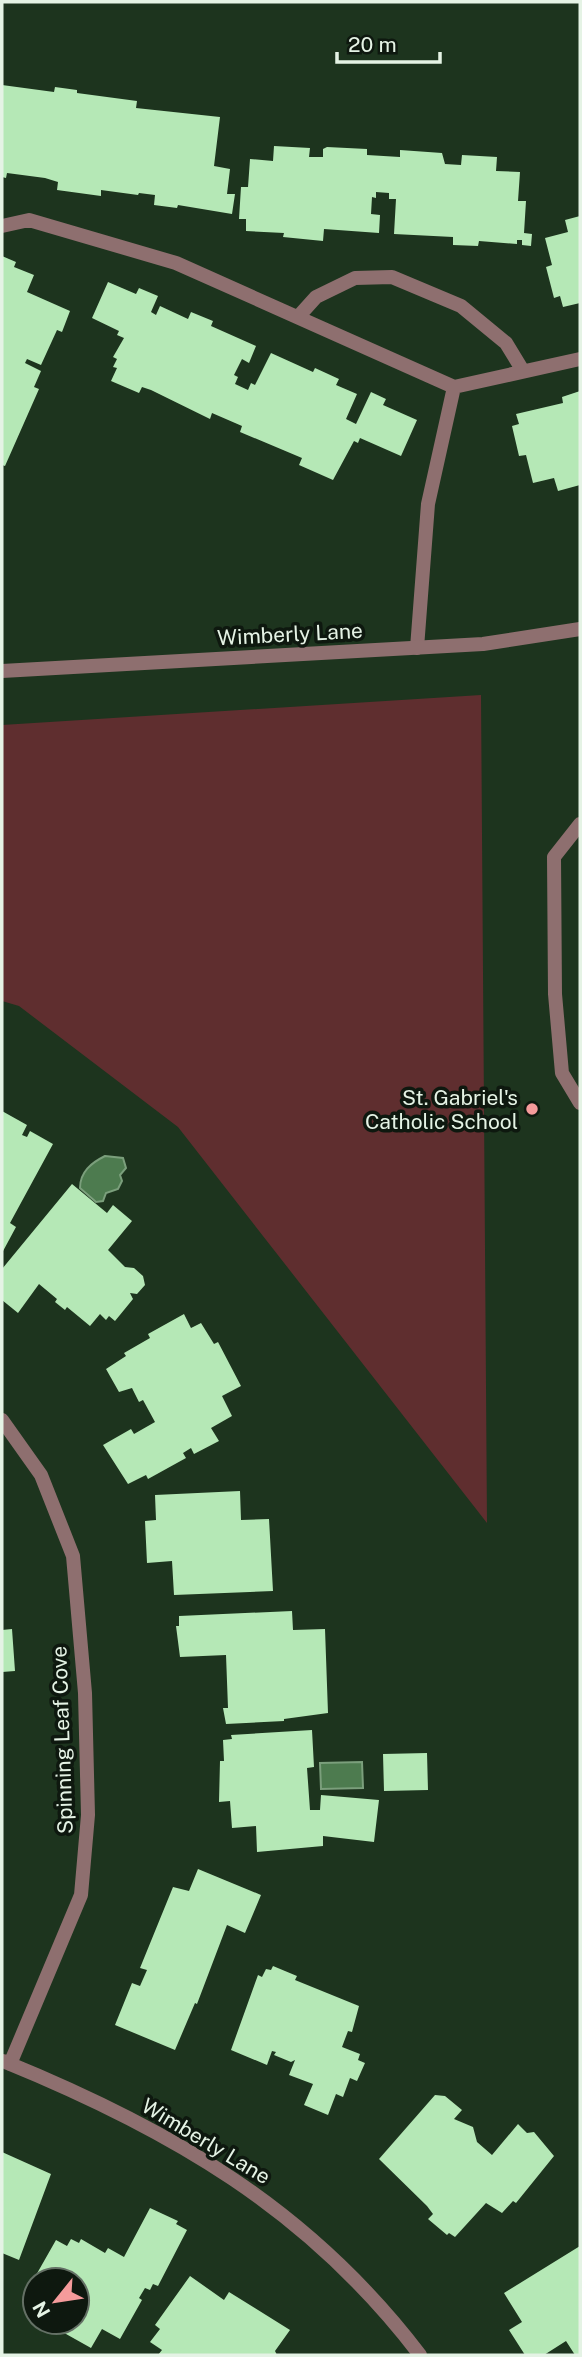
<svg xmlns="http://www.w3.org/2000/svg" width="582" height="2357" viewBox="0 0 582 2357" font-family="'Public Sans',sans-serif">
<style>
.green{fill:#5f2e2f}
.water{fill:#4d7b4f;stroke:#7b9f7c;stroke-width:2}
.building{fill:#b5e8b6}
.lines{fill:none;stroke-linecap:round;stroke-linejoin:round}
.lane{stroke:#8e6f6f;stroke-width:14}
.street{stroke:#8e6f6f;stroke-width:14}
.poi-dot{fill:#f59b9b;stroke:#0e180f;stroke-width:2.5}
.labels{text-anchor:middle;dominant-baseline:central;stroke-width:7;stroke-linejoin:round;paint-order:stroke}
.street-label{font-size:21px;fill:#e5f3e5;stroke:#0e180f}
.poi-label{font-size:21px;fill:#e5f3e5;stroke:#0e180f;text-anchor:end}
</style>
<rect width="100%" height="100%" fill="#1d341e"/>
<path class="green" d="M 481,695 L 487,1523 L 178,1127 L 19,1006 L 2,1001 L 2,725 Z"/>
<path class="water" d="M 105,1156 L 123,1158 L 126,1168 L 120,1175 L 122,1181 L 118,1189 L 106,1193 L 103,1201 L 96,1202 L 80,1188 C 80,1172 91,1163 105,1156 Z
M 362,1762 L 363,1788 L 321,1789 L 320,1763 Z"/>
<path class="building" d="M 2,85 L 54,92 L 55,87 L 77,90 L 77,93 L 137,101 L 136,108 L 220,117 L 214,166 L 230,169 L 227,194 L 235,194 L 232,214 L 178,205 L 177,208 L 154,205 L 155,195 L 139,193 L 138,195 L 101,190 L 101,196 L 57,190 L 58,182 L 45,178 L 7,173 L 6,178 L 2,177 Z
M 274,146 L 310,148 L 309,157 L 323,157 L 323,149 L 327,147 L 367,149 L 367,155 L 400,157 L 400,150 L 442,153 L 445,164 L 461,165 L 462,155 L 497,157 L 496,171 L 520,172 L 518,201 L 526,201 L 524,233 L 532,234 L 531,246 L 522,245 L 522,240 L 517,240 L 517,244 L 479,241 L 478,246 L 453,245 L 453,237 L 394,234 L 396,199 L 389,199 L 389,193 L 376,192 L 376,198 L 372,197 L 371,214 L 380,215 L 379,233 L 324,229 L 323,241 L 283,237 L 284,233 L 246,231 L 246,219 L 239,219 L 241,187 L 248,187 L 250,159 L 273,161 Z
M 580,216 L 580,303 L 563,307 L 560,296 L 554,298 L 546,267 L 552,265 L 545,238 L 568,232 L 565,220 Z
M 2,256 L 16,262 L 14,267 L 34,275 L 27,292 L 70,311 L 62,332 L 57,330 L 41,365 L 27,359 L 25,363 L 41,371 L 34,387 L 39,389 L 5,466 L 2,465 Z
M 108,282 L 136,294 L 139,288 L 158,296 L 151,312 L 156,315 L 160,306 L 188,319 L 191,312 L 213,321 L 211,326 L 256,346 L 249,363 L 242,359 L 234,375 L 238,377 L 235,384 L 248,390 L 251,383 L 255,385 L 271,353 L 313,372 L 315,368 L 339,379 L 336,385 L 357,394 L 346,419 L 356,424 L 371,392 L 386,399 L 383,405 L 417,420 L 401,456 L 360,438 L 358,443 L 354,441 L 333,480 L 299,465 L 302,458 L 240,432 L 242,426 L 212,413 L 210,419 L 151,390 L 142,387 L 139,393 L 111,381 L 117,368 L 113,367 L 117,359 L 113,357 L 124,338 L 117,335 L 119,331 L 92,318 Z
M 580,391 L 580,485 L 558,491 L 554,478 L 533,483 L 526,455 L 519,456 L 512,426 L 519,424 L 516,414 L 563,403 L 562,397 Z
M 2,1111 L 27,1125 L 22,1135 L 27,1137 L 30,1131 L 53,1144 L 10,1223 L 16,1227 L 2,1253 Z
M 72,1184 L 107,1213 L 113,1205 L 132,1221 L 108,1250 L 125,1267 L 134,1268 L 143,1276 L 145,1285 L 137,1294 L 130,1293 L 133,1299 L 115,1321 L 109,1316 L 106,1320 L 100,1314 L 90,1326 L 67,1307 L 65,1310 L 55,1302 L 57,1299 L 39,1284 L 18,1313 L 2,1300 L 2,1269 Z
M 184,1314 L 191,1328 L 201,1323 L 214,1344 L 218,1342 L 241,1386 L 222,1396 L 232,1416 L 211,1428 L 219,1441 L 194,1454 L 191,1448 L 183,1453 L 186,1458 L 148,1479 L 146,1475 L 128,1484 L 103,1445 L 131,1429 L 134,1434 L 155,1422 L 143,1400 L 139,1402 L 132,1388 L 119,1392 L 106,1369 L 126,1356 L 124,1353 L 150,1338 L 148,1334 Z
M 240,1491 L 241,1520 L 269,1519 L 273,1591 L 174,1595 L 172,1561 L 147,1563 L 145,1521 L 156,1520 L 155,1495 Z
M 292,1611 L 293,1630 L 325,1629 L 328,1713 L 284,1719 L 284,1721 L 226,1724 L 223,1708 L 228,1708 L 226,1655 L 180,1657 L 176,1626 L 179,1626 L 179,1616 Z
M 12,1629 L 15,1671 L 2,1672 L 2,1630 Z
M 312,1730 L 314,1767 L 307,1768 L 310,1810 L 320,1810 L 321,1795 L 379,1800 L 374,1842 L 323,1836 L 323,1846 L 257,1852 L 256,1826 L 232,1828 L 230,1801 L 219,1802 L 220,1761 L 224,1761 L 223,1740 L 232,1739 L 231,1735 Z
M 427,1753 L 428,1790 L 384,1791 L 383,1754 Z
M 198,1869 L 261,1895 L 245,1933 L 227,1925 L 197,2004 L 195,2003 L 175,2050 L 115,2025 L 132,1983 L 140,1986 L 147,1970 L 140,1968 L 173,1887 L 189,1891 Z
M 273,1966 L 297,1976 L 295,1980 L 359,2006 L 352,2032 L 348,2031 L 342,2047 L 360,2054 L 358,2060 L 365,2063 L 357,2081 L 350,2078 L 343,2097 L 336,2094 L 328,2115 L 304,2105 L 313,2084 L 289,2075 L 295,2060 L 291,2062 L 274,2055 L 276,2052 L 272,2051 L 267,2065 L 231,2050 L 258,1975 L 262,1977 L 266,1969 L 271,1970 Z
M 435,2095 L 445,2096 L 462,2110 L 454,2119 L 473,2127 L 477,2142 L 492,2155 L 518,2124 L 527,2133 L 534,2132 L 554,2156 L 516,2203 L 513,2201 L 502,2213 L 486,2203 L 455,2237 L 449,2233 L 447,2235 L 428,2219 L 433,2214 L 427,2206 L 379,2159 Z
M 2,2152 L 51,2174 L 19,2260 L 2,2253 Z
M 150,2208 L 178,2221 L 176,2224 L 187,2230 L 158,2286 L 153,2284 L 150,2290 L 145,2288 L 139,2298 L 142,2300 L 120,2339 L 102,2329 L 91,2348 L 50,2325 L 52,2322 L 77,2322 L 77,2280 L 35,2280 L 35,2286 L 31,2284 L 56,2240 L 67,2246 L 71,2239 L 79,2243 L 81,2239 L 105,2253 L 108,2248 L 124,2257 Z
M 580,2246 L 580,2355 L 575,2355 L 566,2341 L 544,2355 L 525,2355 L 509,2330 L 522,2322 L 504,2293 Z
M 190,2276 L 224,2300 L 229,2292 L 290,2330 L 275,2351 L 277,2355 L 158,2355 L 162,2350 L 150,2342 L 160,2329 L 155,2325 Z"/>
<g class="lines">
<path class="lane" d="M 2,226 L 29,220 L 176,263 L 454,387 L 580,359
M 298,317 L 316,297 L 355,278 L 392,277 L 461,306 L 506,343 L 523,371
M 417,648 L 428,504 L 454,387
M 580,824 L 554,857 L 555,994 L 562,1073 L 580,1103"/>
<path class="street" d="M 2,671 L 483,644 L 580,629
M 2,1420 L 41,1475 L 73,1556 L 85,1693 L 88,1815 L 81,1895 L 10,2064
M 3,2061 C 170,2129 309,2209 420,2355"/>
</g>
<circle class="poi-dot" cx="532" cy="1109" r="7"/>
<g class="labels">
<g class="street-label">
<text transform="translate(290 634) rotate(-3)">Wimberly Lane</text>
<text transform="translate(62 1740) rotate(-92)">Spinning Leaf Cove</text>
<text transform="translate(206 2141) rotate(31)">Wimberly Lane</text>
</g>
<g class="poi-label">
<text x="518" y="1097">St. Gabriel's<tspan x="518" dy="24">Catholic School</tspan></text>
</g>
</g>
<rect width="582" height="2357" fill="none" stroke="#e5f3e5" stroke-width="7"/>
<g transform="translate(56 2301) rotate(240)"><circle r="33" fill="#0e180f" stroke="#647065" stroke-width="2"/>
<path d="M0-5L12 26L0 18L-12 26Z" fill="#f59b9b"/>
<text y="-10" font-size="19" font-weight="bold" text-anchor="middle" fill="#e5f3e5">N</text>
</g>
<path d="M337 52v10h103v-10" fill="none" stroke="#e5f3e5" stroke-width="3.5"/>
<text x="348" y="52" font-size="21" fill="#e5f3e5" stroke="#0e180f" stroke-width="5" paint-order="stroke">20 m</text>
</svg>
